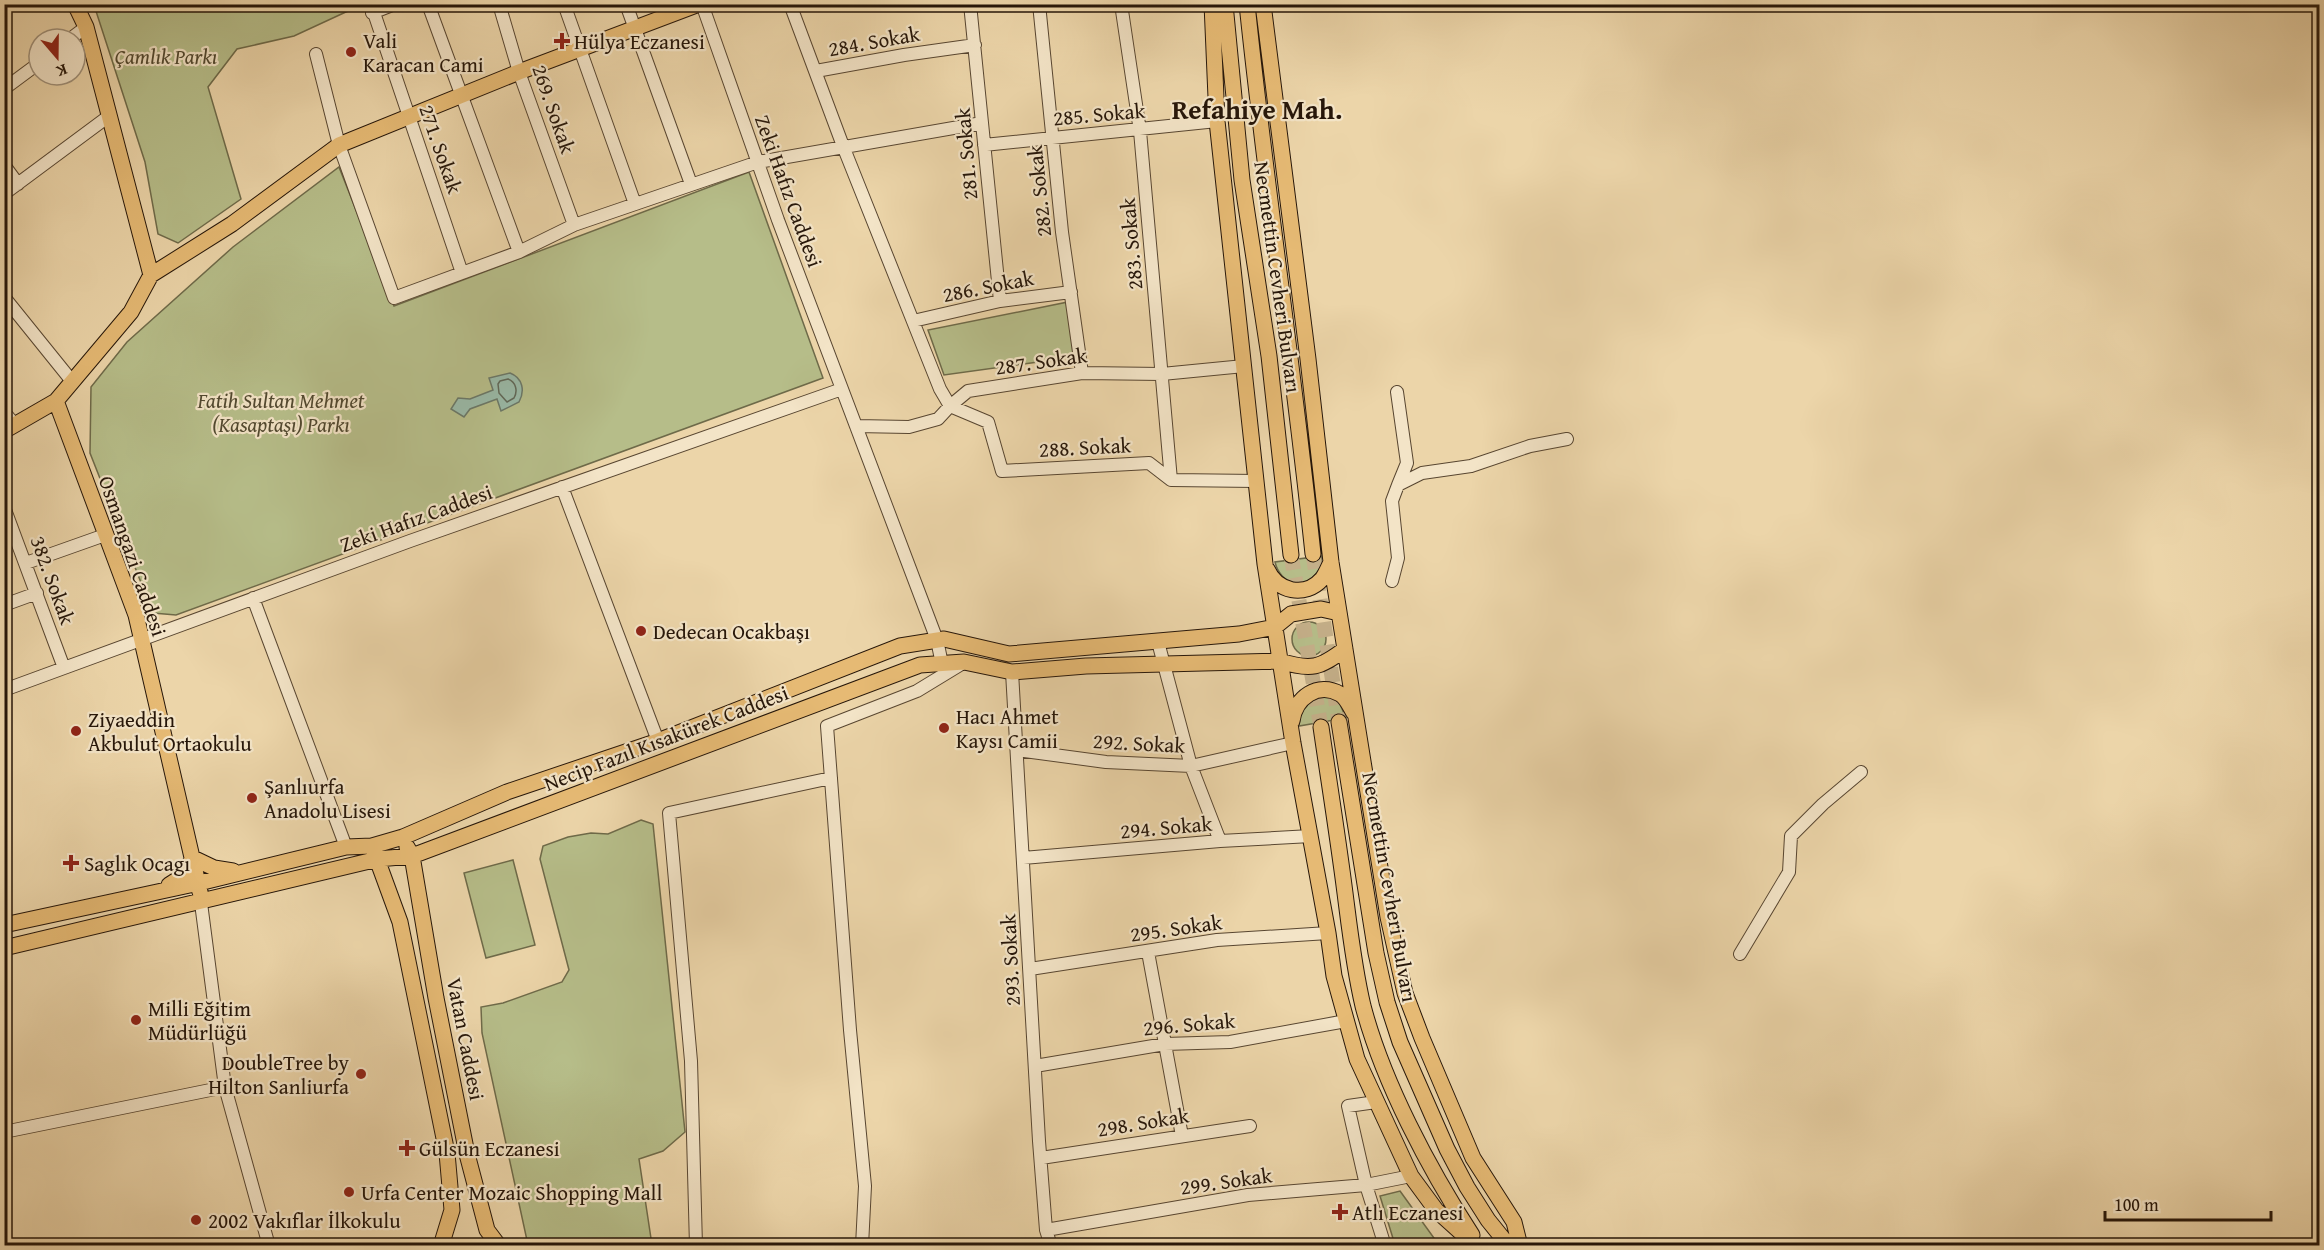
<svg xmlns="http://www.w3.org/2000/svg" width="2324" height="1250" viewBox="0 0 2324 1250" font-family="'Gentium Book Plus',serif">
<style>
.green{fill:#b6bd89;stroke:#6e6a49;stroke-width:1.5}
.water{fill:#99b9a7;stroke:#6b7868;stroke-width:1.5}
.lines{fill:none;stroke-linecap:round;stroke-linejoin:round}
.shore{stroke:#606858;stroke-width:1.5}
.major-tunnel{stroke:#c4af89;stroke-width:15;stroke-dasharray:15 8;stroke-linecap:butt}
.minor-casing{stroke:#584631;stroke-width:14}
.major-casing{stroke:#261609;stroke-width:17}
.minor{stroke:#f3e4c7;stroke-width:12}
.major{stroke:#e6ba74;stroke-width:15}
.poi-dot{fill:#8f2418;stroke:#f3e4c7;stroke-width:2}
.labels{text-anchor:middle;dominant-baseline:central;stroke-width:4.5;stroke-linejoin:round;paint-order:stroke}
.poi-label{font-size:21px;fill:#261609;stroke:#f3e4c7;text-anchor:start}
.street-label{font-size:21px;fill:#261609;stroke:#f3e4c7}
.park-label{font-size:21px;font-style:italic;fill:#51482f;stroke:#f3e4c7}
.district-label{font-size:27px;font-weight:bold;fill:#261609;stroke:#f3e4c7}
</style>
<rect width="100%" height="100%" fill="#ecd5a9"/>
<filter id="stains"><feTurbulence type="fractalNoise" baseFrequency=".00333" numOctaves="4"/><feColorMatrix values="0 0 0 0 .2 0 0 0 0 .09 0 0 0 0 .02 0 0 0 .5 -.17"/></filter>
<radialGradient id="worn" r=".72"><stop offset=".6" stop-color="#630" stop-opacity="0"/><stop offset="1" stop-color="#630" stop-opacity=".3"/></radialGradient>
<path class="green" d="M 361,5 L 294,36 L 237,49 L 208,87 L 241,199 L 178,243 L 158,234 L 145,162 L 94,5 Z
M 339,167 L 394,306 L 749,172 L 823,378 L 176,615 L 153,613 L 90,453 L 91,387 L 127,342 L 233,247 Z
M 1068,302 L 1075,357 L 944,375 L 928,330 Z
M 1322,556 C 1321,561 1321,567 1318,571 C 1305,592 1280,584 1275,562 Z
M1292 639a17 17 0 1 1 34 0a17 17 0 1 1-34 0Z
M 1319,696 L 1328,697 L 1339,702 L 1346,718 L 1299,726 C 1301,707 1304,706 1319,696 Z
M 641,820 L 653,824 L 685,1132 L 663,1151 L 639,1159 L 652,1245 L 528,1245 L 482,1033 L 481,1007 L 503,1003 L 562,982 L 569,970 L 540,859 L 543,846 L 568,837 L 591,833 L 608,834 Z
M 513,860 L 535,945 L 486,958 L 464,873 Z
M 1400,1191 L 1439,1245 L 1395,1245 L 1380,1196 Z"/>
<path class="water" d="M 510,373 C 523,378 525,391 519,402 L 501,411 L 497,399 L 470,409 L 464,417 L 451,409 L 458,398 L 470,399 L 493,390 L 489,378 Z"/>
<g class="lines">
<path class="shore" d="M 508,379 C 516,382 518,391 514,398 L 507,402 L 499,393 L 498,384 L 500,381 Z"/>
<path class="major-tunnel" d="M 1313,554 L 1339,722
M 1291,555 L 1321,727"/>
<g class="minor-casing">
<path id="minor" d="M 371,4 L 462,273
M 428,4 L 519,252
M 499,4 L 519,72 L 574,225
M 564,4 L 635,204
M 626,4 L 691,184
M 702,4 L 778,220 L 937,640 L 942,664
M 790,4 L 843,146 L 940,389 L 950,406 L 988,422 L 1002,471 L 1149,463 L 1171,480 L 1257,481
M 970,4 L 1000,301
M 1039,4 L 1062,232 L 1082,373
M 1121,4 L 1140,131 L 1171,480
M 372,13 L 395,4
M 70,39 L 86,27
M 316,54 L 339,145 L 394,298 L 519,252 L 574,225 L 758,162 L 982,123
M 816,71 L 904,55 L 975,45
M 4,89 L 39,63
M 984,145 L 1217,121
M 4,165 L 18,184
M 4,194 L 109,116
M 4,297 L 71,380
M 913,321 L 1000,301 L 1071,292
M 1397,392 L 1407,463 L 1398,485
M 4,412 L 15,425
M 856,426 L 909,427 L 938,419 L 950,406 L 968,391 L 1082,373 L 1162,374 L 1244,366
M 562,487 L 658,741
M 4,507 L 64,668
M 26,563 L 105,535
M 1392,581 L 1398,558 L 1392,501 L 1398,485 L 1422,473 L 1471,466 L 1530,446 L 1567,439
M 253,598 L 346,847
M 4,605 L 37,593
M 1158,642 L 1191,766 L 1220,841
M 1012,672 L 1039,1141 L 1046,1230 L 1051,1246
M 4,690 L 410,541 L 842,389
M 1017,750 L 1106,762 L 1191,766 L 1293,743
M 1023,858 L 1220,841 L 1311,836
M 201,903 L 225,1087 L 269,1246
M 1148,952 L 1182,1136
M 1740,954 L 1789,872 L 1791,836 L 1823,804 L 1861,772
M 1030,969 L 1217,940 L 1328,933
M 1035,1066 L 1165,1044 L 1230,1042 L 1346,1021
M 1376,1102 L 1348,1106 L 1366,1185 L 1385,1246
M 4,1132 L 225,1087
M 1041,1158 L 1250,1126
M 1046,1230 L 1248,1195 L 1366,1185 L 1411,1176
M 696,1246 L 691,1061 L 669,813 L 831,778
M 862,1246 L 865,1186 L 850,1030 L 827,726 L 917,691 L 963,663"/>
</g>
<g class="major-casing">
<path id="major" d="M 75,4 L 86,27 L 151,275
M 1212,4 L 1217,121 L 1265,564 L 1293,743 L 1328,933 L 1334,976 L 1357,1059 L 1411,1176 L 1436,1210 L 1476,1246
M 1225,4 L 1242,180 L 1269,356 L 1291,555
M 1247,4 C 1266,188 1294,370 1313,554
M 1263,4 L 1308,359 L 1331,562 L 1388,917 L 1405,993 L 1422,1038 L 1473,1158 L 1514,1222 L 1520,1246
M 56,401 L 136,615 L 200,892
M 4,431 L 56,401 L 131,312 L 151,275 L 232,224 L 339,145 L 519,72 L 699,4
M 1267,569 C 1277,592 1305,598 1322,579 C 1326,574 1328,568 1331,562
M 1292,721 C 1295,698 1318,681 1340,694 C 1347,698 1350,707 1354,713
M 1339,722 L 1376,953 L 1387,1002 L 1400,1042 L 1447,1149 L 1467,1187 L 1488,1220 L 1509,1246
M 1321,727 C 1329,782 1338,838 1345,893 C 1350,932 1354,968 1363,1006 C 1383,1082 1429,1169 1472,1235
M 407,847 L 412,856 L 436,998 L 467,1154 L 487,1230 L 499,1246
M 374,851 L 400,922 L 447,1153 L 452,1210 L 441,1246
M 169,885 L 183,876 L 193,858 L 214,868 L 233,871
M 4,925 L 199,883 L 346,847 L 372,846 L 403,837 L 507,792 L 658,741 L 900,646 L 944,639 L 1009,654 L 1239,634 L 1275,627 L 1291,614 L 1321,609 L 1339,613
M 4,948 L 378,859 L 412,856 L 920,665 L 964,662 L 1012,672 L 1086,666 L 1280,661 C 1311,671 1320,668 1345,649"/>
</g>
<use href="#minor" class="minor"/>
<use href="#major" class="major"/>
</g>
<g class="poi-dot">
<path d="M559 32h6v6h6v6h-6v6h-6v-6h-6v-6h6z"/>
<circle cx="351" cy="52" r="6"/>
<circle cx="641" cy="631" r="6"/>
<circle cx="944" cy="728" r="6"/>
<circle cx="76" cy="731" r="6"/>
<circle cx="252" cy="798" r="6"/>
<path d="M68 854h6v6h6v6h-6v6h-6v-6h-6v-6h6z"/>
<circle cx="136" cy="1020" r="6"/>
<circle cx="361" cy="1074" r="6"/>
<path d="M404 1139h6v6h6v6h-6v6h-6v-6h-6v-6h6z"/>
<circle cx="349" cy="1192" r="6"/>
<path d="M1337 1203h6v6h6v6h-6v6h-6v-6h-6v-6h6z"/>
<circle cx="196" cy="1220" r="6"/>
</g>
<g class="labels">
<g class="poi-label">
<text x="363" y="40">Vali<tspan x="363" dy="24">Karacan Cami</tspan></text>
<text x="574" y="41">Hülya Eczanesi</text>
<text x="653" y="631">Dedecan Ocakbaşı</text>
<text x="956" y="716">Hacı Ahmet<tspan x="956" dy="24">Kaysı Camii</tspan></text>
<text x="88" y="719">Ziyaeddin<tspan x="88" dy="24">Akbulut Ortaokulu</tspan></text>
<text x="264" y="786">Şanlıurfa<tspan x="264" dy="24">Anadolu Lisesi</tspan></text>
<text x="84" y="863">Saglık Ocagı</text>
<text x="148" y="1008">Milli Eğitim<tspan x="148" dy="24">Müdürlüğü</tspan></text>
<text x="349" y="1062" text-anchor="end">DoubleTree by<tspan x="349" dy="24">Hilton Sanliurfa</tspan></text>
<text x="419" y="1148">Gülsün Eczanesi</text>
<text x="361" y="1192">Urfa Center Mozaic Shopping Mall</text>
<text x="1352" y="1212">Atlı Eczanesi</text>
<text x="208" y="1220">2002 Vakıflar İlkokulu</text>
</g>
<g class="street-label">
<text transform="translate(874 41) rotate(-10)">284. Sokak</text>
<text transform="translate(554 109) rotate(71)">269. Sokak</text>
<text transform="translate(1099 114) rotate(-5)">285. Sokak</text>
<text transform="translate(441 149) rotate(71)">271. Sokak</text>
<text transform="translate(966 154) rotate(-95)">281. Sokak</text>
<text transform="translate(789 191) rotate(70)">Zeki Hafız Caddesi</text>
<text transform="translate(1039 191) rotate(-96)">282. Sokak</text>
<text transform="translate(1131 244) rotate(-95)">283. Sokak</text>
<text transform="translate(1278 277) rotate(82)">Necmettin Cevheri Bulvarı</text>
<text transform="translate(988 286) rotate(-11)">286. Sokak</text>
<text transform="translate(1041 361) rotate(-8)">287. Sokak</text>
<text transform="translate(1085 447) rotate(-3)">288. Sokak</text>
<text transform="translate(416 518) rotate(-20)">Zeki Hafız Caddesi</text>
<text transform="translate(133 556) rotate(71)">Osmangazi Caddesi</text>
<text transform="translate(53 580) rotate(70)">382. Sokak</text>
<text transform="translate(666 738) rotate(-21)">Necip Fazıl Kısakürek Caddesi</text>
<text transform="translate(1139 743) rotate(3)">292. Sokak</text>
<text transform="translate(1166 827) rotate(-5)">294. Sokak</text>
<text transform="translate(1390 887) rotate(80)">Necmettin Cevheri Bulvarı</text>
<text transform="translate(1176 928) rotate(-8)">295. Sokak</text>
<text transform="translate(1010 960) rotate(-93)">293. Sokak</text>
<text transform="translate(1189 1024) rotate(-5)">296. Sokak</text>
<text transform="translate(466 1039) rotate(79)">Vatan Caddesi</text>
<text transform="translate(1143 1122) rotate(-9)">298. Sokak</text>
<text transform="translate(1226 1181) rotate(-8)">299. Sokak</text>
</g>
<g class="park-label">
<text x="166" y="56">Çamlık Parkı</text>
<text x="281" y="400">Fatih Sultan Mehmet<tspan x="281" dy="24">(Kasaptaşı) Parkı</tspan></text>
</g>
<g class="district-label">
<text x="1257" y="109">Refahiye Mah.</text>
</g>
</g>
<rect width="2324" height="1250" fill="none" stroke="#ecd5a9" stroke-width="24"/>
<rect x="6" y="6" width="2312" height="1238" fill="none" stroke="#261609" stroke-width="3"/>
<rect x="12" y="12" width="2300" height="1226" fill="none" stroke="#261609" stroke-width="1.5"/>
<g transform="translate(57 57) rotate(160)"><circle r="28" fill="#f3e4c7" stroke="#a1927b" stroke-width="1.5"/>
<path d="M0-4.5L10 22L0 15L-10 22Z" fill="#8f2418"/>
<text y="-9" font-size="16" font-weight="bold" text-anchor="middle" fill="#261609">K</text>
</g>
<path d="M2105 1211v9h166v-9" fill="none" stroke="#261609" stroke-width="3"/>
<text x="2114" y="1211" font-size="18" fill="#261609" stroke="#f3e4c7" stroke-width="4.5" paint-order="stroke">100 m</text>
<rect width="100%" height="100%" filter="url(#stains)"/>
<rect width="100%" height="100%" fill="url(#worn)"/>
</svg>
